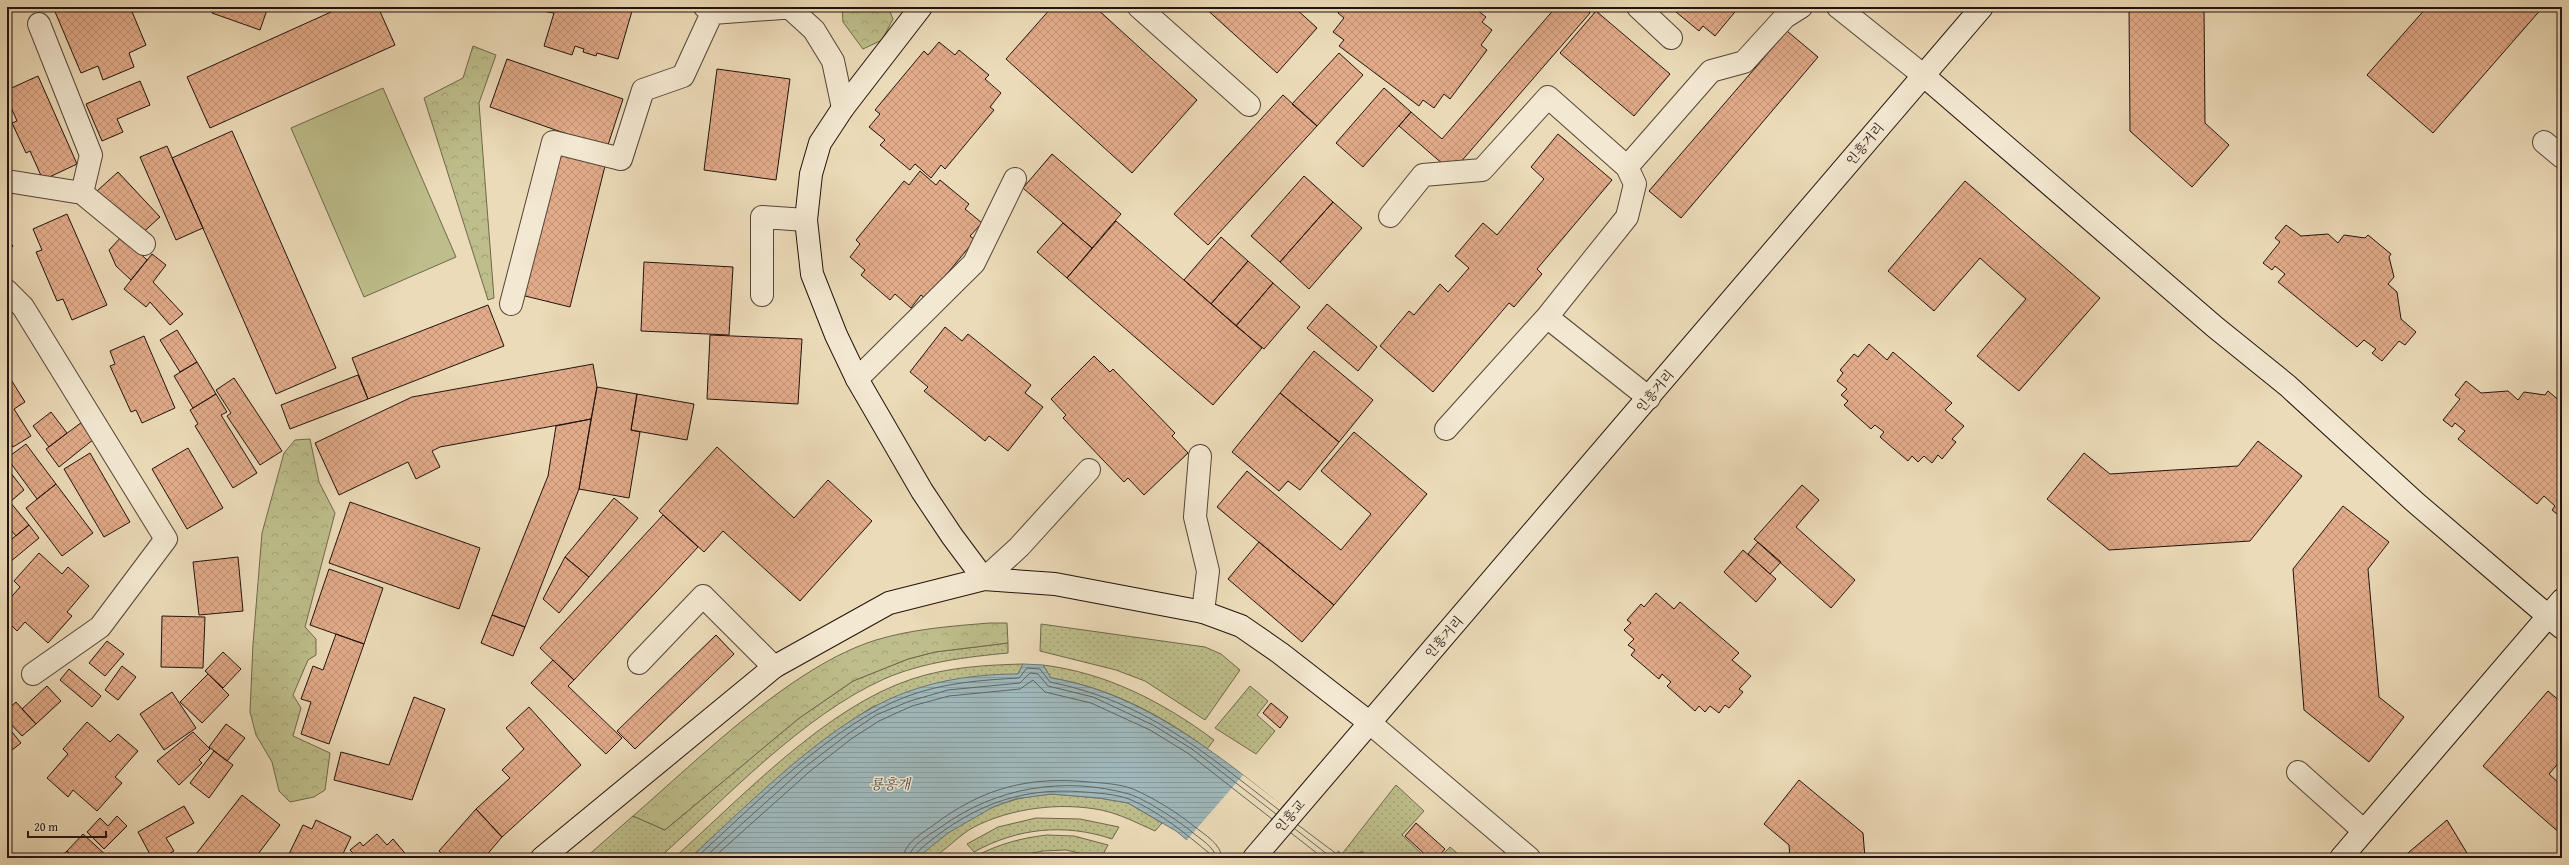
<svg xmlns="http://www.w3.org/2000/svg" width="2569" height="865" viewBox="0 0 2569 865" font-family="'Gentium Book Plus','Noto Serif KR',serif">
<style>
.grass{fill:url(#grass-dots);stroke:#70684c}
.forest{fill:url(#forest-crowns);stroke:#70684c}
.garden{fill:#bdbe8b;stroke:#70684c}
.water{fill:url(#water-rules);stroke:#6d7675}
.pier{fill:#ecdbb8}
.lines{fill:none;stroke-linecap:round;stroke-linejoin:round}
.shore{stroke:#606664;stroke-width:1}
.building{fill:url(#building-cross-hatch);stroke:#22130d}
.street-casing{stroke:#544538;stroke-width:24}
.secondary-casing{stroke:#22130d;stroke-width:24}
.street{stroke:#f3e8d1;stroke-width:22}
.secondary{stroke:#f3e8d1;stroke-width:22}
.labels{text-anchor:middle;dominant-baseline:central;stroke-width:3;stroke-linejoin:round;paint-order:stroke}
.street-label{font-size:13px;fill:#22130d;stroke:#f3e8d1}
.water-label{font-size:14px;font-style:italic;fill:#4e4d4a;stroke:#f3e8d1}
</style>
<defs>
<pattern id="grass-dots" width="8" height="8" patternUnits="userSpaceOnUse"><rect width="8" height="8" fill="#bdbe8b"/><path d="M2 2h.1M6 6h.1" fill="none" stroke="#a2a277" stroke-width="1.8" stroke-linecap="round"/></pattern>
<pattern id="forest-crowns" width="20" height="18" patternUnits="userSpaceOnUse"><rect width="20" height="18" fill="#bdbe8b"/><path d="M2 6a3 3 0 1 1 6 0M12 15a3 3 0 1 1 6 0" fill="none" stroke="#a2a277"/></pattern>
<pattern id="water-rules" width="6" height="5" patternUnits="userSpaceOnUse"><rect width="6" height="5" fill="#9fb8bb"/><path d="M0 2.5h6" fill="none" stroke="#899da0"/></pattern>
<pattern id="building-cross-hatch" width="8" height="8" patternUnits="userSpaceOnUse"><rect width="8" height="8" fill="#e2ab8a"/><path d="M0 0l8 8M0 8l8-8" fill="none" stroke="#c29276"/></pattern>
</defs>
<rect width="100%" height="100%" fill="#ecdbb8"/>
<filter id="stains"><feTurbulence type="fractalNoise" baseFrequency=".005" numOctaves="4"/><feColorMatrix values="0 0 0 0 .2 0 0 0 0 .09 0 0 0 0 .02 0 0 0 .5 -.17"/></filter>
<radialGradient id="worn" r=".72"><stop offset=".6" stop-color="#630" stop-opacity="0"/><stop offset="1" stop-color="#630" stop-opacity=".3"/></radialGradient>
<path class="grass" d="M 1041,624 L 1205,647 L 1221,654 L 1240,670 L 1205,720 L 1145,681 L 1116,670 L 1040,651 Z
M 1008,643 L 1008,653 C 966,657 923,662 884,679 C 802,716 726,798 659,858 L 585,858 L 633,816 L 665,830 L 798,719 L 853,681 L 908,659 L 935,652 Z
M 1023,664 L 1018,674 L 946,681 L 872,707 L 842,727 L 800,760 L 690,858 L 674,858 C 742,797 826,707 912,679 C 948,667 986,665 1023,664 Z
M 1043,665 C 1107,673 1163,702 1214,740 L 1207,749 C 1162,715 1108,687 1051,678 Z
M 1250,686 L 1268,701 L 1257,715 L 1275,731 L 1256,754 L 1215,728 Z
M 1396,785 L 1424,811 L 1402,835 L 1426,858 L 1368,858 L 1363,852 L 1342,854 Z
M 1051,794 L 1099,798 L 1128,803 L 1162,823 L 1155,831 C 1137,823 1120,814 1101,810 C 1060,802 1011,808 974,827 C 959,835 944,852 932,858 C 928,859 921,858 917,858 C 944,833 978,810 1014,800 C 1026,796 1039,796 1051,794 Z
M 1036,818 L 1080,819 L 1119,827 L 1112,839 C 1065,823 1017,828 974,852 L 967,844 L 998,827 Z
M 1047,835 L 1074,836 L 1108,845 L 1101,858 L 1066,850 L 1043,851 L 1007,858 L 977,858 L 976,856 C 999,844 1021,838 1047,835 Z
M 1450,847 L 1458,854 L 1454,858 L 1439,858 Z"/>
<path class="forest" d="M 842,7 L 888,7 L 893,19 L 882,40 L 863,49 L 843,22 Z
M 473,46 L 496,55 L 479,103 L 494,298 L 488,300 L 424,98 L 463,78 Z
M 310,439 L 319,482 L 335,513 L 305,627 L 316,639 L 316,655 L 308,660 L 293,695 L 301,708 L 293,736 L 330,753 L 325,790 L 314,797 L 290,802 L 279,791 L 272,762 L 256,735 L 250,712 L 253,644 L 262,533 L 284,453 L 295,440 Z
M 990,623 L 1007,623 L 1008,643 L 935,652 L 908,659 L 853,681 L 798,719 L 665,830 L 633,816 C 700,758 792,666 876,640 C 912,629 952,626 990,623 Z"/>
<path class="garden" d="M 383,88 L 456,257 L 364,297 L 291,128 Z"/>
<path class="water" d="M 1023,664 L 1043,665 L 1051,678 C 1161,695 1257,788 1342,854 L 1363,852 L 1368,858 L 1209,858 L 1176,831 L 1128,803 L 1099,798 L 1051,794 L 1015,799 L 993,807 L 948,833 L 917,858 L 690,858 C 743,809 810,742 872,708 C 916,683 968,674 1018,674 Z"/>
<path class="pier" d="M 1243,775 L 1339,849 L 1331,858 L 1206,858 L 1186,841 Z"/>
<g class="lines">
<path class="shore" d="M 1298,825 L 1342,858
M 1295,829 L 1332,858
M 1291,833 L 1323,858
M 696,858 C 754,805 835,722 908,696 C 943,683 981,680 1019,678 L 1027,668 L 1040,669 L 1050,682 C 1145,701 1204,752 1279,810
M 704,858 L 805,767 L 848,734 L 876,715 L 910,701 L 948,690 L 1020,683 L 1030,673 L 1038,674 L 1048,686 L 1093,697 L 1153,725 L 1192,749 L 1276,814
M 713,858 L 809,772 L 851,739 L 879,721 L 912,706 L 949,696 L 1020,689 L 1033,680 L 1045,692 L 1091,703 L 1150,730 L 1189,754 L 1272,819
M 903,858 C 904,843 924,832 935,824 C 983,788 1029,776 1089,782 C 1103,783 1120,784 1133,789 C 1154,798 1178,813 1195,827 C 1205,835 1221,844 1222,858
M 909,858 C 910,845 931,834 941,827 C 996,787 1064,776 1129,794 C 1145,799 1179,821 1192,832 C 1200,839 1215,847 1216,858
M 915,858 L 916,853 C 965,809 1017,786 1084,792 C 1098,793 1115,794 1129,799 C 1157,810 1186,834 1209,853 L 1211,858"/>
</g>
<path class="building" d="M 53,7 L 130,7 L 146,45 L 129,53 L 134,67 L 103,80 L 98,66 L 81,73 Z
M 214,7 L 268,7 L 260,30 L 212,13 Z
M 342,7 L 378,7 L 395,45 L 210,128 L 187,77 Z
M 548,7 L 627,7 L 632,11 L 618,59 L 597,53 L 596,56 L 583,52 L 584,49 L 575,46 L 572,55 L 544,46 L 554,13 L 547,12 Z
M 1052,7 L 1095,7 L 1197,100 L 1132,173 L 1006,59 Z
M 1204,7 L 1294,7 L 1317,28 L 1277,73 Z
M 1342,7 L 1473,7 L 1486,17 L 1482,22 L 1492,30 L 1481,45 L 1487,50 L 1450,99 L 1444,94 L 1434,108 L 1423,100 L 1419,106 L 1339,46 L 1344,40 L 1333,32 L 1344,18 L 1338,13 Z
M 1556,7 L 1584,7 L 1590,13 L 1452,172 L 1399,126 L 1411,112 L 1442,139 Z
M 1670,7 L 1739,7 L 1715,36 L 1703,26 L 1699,31 Z
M 2129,7 L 2204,7 L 2205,123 L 2229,145 L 2192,187 L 2130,131 Z
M 2427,7 L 2543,7 L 2433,133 L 2367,75 Z
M 1596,11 L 1670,74 L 1634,116 L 1560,53 Z
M 1787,31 L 1818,57 L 1681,218 L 1649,191 Z
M 939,42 L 955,55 L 959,50 L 989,75 L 985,79 L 1001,93 L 990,107 L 994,110 L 945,169 L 941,165 L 931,178 L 915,164 L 910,170 L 880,145 L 885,140 L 869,127 L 880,114 L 875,110 L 924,51 L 928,55 Z
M 1339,53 L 1363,75 L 1317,126 L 1292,104 Z
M 507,59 L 623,99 L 607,148 L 490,107 Z
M 717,69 L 790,79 L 776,180 L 704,170 Z
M 38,76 L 77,164 L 43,180 L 30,151 L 26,153 L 12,123 L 17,121 L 7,98 L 7,90 Z
M 140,81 L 150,105 L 117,119 L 123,132 L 102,141 L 86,104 Z
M 1384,88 L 1411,112 L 1363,167 L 1336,143 Z
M 1283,95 L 1317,126 L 1208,245 L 1174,214 Z
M 232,131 L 336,368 L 276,394 L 172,158 Z
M 1558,134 L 1612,180 L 1537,269 L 1542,274 L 1514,307 L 1509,303 L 1433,392 L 1380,346 L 1409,311 L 1414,315 L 1440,284 L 1448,292 L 1469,268 L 1455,256 L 1483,223 L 1497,235 L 1544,179 L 1531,167 Z
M 167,146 L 203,228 L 176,240 L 140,157 Z
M 556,153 L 605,166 L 570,307 L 521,295 Z
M 1052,154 L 1121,214 L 1092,248 L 1023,188 Z
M 920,171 L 936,185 L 940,180 L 969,204 L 965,209 L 982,223 L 970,236 L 975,240 L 926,299 L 921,295 L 911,308 L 895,294 L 890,300 L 861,275 L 865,270 L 850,257 L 860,244 L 856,240 L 904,181 L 909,185 Z
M 118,172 L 160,217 L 139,236 L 97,191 Z
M 1304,176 L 1333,202 L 1280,262 L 1251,236 Z
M 1965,181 L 2100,298 L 2019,391 L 1977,356 L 2026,299 L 1980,258 L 1934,311 L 1888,271 Z
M 1333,202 L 1362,228 L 1309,289 L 1280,262 Z
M 67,214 L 107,305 L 72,320 L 63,299 L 57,301 L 36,252 L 42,250 L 33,229 Z
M 1116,221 L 1262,348 L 1213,405 L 1067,278 Z
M 1063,223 L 1092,248 L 1067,278 L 1037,252 Z
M 2286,225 L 2301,236 L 2328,234 L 2338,243 L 2344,235 L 2365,238 L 2368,235 L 2391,254 L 2389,257 L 2394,277 L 2388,284 L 2397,292 L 2401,319 L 2416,332 L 2405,345 L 2399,341 L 2382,361 L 2372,353 L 2376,349 L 2364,340 L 2357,347 L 2278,282 L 2285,274 L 2275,266 L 2272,270 L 2263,263 L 2280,242 L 2275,238 Z
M 122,236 L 147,260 L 131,280 L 116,266 L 109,250 Z
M 1221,237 L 1248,261 L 1211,304 L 1184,280 Z
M 7,239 L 13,246 L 7,252 Z
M 152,254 L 166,265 L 153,282 L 183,314 L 170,325 L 150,302 L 146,307 L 124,289 Z
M 1248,261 L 1273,283 L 1236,326 L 1211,304 Z
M 644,262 L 733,267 L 729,335 L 641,331 Z
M 1273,283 L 1300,307 L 1264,349 L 1236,326 Z
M 1327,304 L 1377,347 L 1358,371 L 1307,328 Z
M 488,305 L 504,346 L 368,399 L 352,358 Z
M 945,327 L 962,341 L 968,334 L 1031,385 L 1025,393 L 1043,407 L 1008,451 L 989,436 L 985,441 L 924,391 L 928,387 L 910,372 Z
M 177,330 L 197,362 L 180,372 L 160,340 Z
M 710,335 L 802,339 L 798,404 L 707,399 Z
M 144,336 L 175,408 L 142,423 L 136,410 L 131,412 L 110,366 L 115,364 L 110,351 Z
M 1869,344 L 1887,360 L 1893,352 L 1952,403 L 1945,410 L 1964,426 L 1952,439 L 1956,442 L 1942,459 L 1938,455 L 1932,463 L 1924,456 L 1918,462 L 1912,456 L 1908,461 L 1880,437 L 1884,432 L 1875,425 L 1871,429 L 1844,405 L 1848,401 L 1841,395 L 1847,389 L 1837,381 L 1843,373 L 1840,370 L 1854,354 L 1858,357 Z
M 1314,351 L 1373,400 L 1339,442 L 1280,393 Z
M 1094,356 L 1110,372 L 1113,369 L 1175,433 L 1172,436 L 1188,453 L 1144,495 L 1128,478 L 1124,482 L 1063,418 L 1066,415 L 1051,399 Z
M 197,362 L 216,394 L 193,408 L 174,376 Z
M 593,364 L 597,387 L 591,419 L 440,447 L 432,451 L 440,467 L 416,479 L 408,462 L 339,495 L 315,443 L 412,397 Z
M 8,375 L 25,402 L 14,409 L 31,436 L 13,447 L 7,439 Z
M 358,375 L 368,399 L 290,429 L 281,405 Z
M 234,378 L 282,451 L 260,465 L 227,416 L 231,413 L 216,390 Z
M 2466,381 L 2481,393 L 2508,391 L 2518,400 L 2524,392 L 2545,395 L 2548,391 L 2562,403 L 2562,518 L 2552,510 L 2555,506 L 2544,496 L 2537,504 L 2458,439 L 2465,431 L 2455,423 L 2452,427 L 2443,420 L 2460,399 L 2455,395 Z
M 597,387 L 637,394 L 631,430 L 640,432 L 629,498 L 579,489 Z
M 1280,393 L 1339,442 L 1300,490 L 1288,481 L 1279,491 L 1232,452 Z
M 216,394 L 227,412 L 221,415 L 257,473 L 233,488 L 195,426 L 198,424 L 190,410 Z
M 637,394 L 694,404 L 687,440 L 631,430 Z
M 51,412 L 67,433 L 49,447 L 33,426 Z
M 591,419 L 579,489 L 525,627 L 492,615 L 548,476 L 556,426 Z
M 82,422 L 94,439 L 59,467 L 46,449 Z
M 1354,432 L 1427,494 L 1334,605 L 1217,507 L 1247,471 L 1341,550 L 1371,514 L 1321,471 Z
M 2258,441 L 2302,476 L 2250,541 L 2109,550 L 2047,499 L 2084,453 L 2110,474 L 2238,466 Z
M 26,444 L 56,484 L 37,499 L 7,458 Z
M 717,447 L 794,518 L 828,480 L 872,521 L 800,601 L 723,531 L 704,552 L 659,511 Z
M 188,448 L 223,508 L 187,529 L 152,469 Z
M 90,453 L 130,522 L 104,537 L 64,469 Z
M 7,468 L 24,490 L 10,502 L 29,525 L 16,536 L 7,525 Z
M 56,484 L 93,533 L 62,556 L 26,508 Z
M 1802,485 L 1819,500 L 1796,527 L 1855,580 L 1831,608 L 1754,539 Z
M 614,498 L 638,518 L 589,577 L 565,557 Z
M 350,502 L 480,548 L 459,609 L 329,563 Z
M 2343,506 L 2389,542 L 2368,569 L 2379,697 L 2404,717 L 2369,762 L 2304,710 L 2293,569 Z
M 663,515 L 698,547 L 574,680 L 540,648 Z
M 29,525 L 39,538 L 10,562 L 7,559 L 7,543 Z
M 1259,542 L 1334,605 L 1302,642 L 1228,579 Z
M 1758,542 L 1781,562 L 1770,574 L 1748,554 Z
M 1743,550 L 1776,579 L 1756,602 L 1724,572 Z
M 39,553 L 62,574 L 68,567 L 89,586 L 67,612 L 72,616 L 48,643 L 25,622 L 17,631 L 7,621 L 7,602 L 20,587 L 14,581 Z
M 238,557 L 243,611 L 199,615 L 193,562 Z
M 565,557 L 589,577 L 559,613 L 543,599 Z
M 329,569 L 383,588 L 364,644 L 310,625 Z
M 1656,593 L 1674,609 L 1680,602 L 1739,653 L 1732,660 L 1751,676 L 1739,689 L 1743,692 L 1729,708 L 1725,705 L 1719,713 L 1710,706 L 1705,712 L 1699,706 L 1695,711 L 1667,686 L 1671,682 L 1662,674 L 1659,679 L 1631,655 L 1635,650 L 1628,645 L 1634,639 L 1624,630 L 1631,623 L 1627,620 L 1641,604 L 1644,607 Z
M 492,615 L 525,627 L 513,656 L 481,643 Z
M 162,616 L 205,617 L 203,668 L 161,667 Z
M 336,634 L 364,644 L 329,744 L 301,734 L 311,702 L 301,699 L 313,666 L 323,670 Z
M 716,635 L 734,654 L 635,749 L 617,731 Z
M 107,641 L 124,654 L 105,676 L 89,663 Z
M 223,652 L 241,669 L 223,688 L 205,671 Z
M 553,660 L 574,680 L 568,686 L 622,738 L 606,754 L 531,683 Z
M 122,666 L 136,677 L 118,700 L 105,690 Z
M 69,669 L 101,696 L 92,707 L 60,680 Z
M 208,674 L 229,695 L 202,723 L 180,702 Z
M 47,686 L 61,701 L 36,724 L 22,709 Z
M 2548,691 L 2562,703 L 2562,759 L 2549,774 L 2562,786 L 2562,835 L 2483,766 Z
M 172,692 L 196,728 L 164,750 L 140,714 Z
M 414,697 L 445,709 L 412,800 L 334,780 L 341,752 L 389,765 Z
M 16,702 L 36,724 L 22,736 L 7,720 L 7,710 Z
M 1271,703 L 1288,717 L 1280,728 L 1263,713 Z
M 529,707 L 581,765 L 502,837 L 476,809 L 510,778 L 502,770 L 524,749 L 506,728 Z
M 87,722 L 110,742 L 118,734 L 138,751 L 115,777 L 122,783 L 97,811 L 73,790 L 68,797 L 47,778 L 68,754 L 63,749 Z
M 226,724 L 245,738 L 227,761 L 209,747 Z
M 7,726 L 21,743 L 7,754 Z
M 193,732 L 210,749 L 199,760 L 202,763 L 179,785 L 157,761 Z
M 214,751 L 233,765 L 209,798 L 190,783 Z
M 1799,780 L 1863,833 L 1865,858 L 1790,858 L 1789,845 L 1764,824 Z
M 242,795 L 280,825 L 255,858 L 193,858 Z
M 184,806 L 194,823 L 166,838 L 174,851 L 162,858 L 152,858 L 138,832 Z
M 476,809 L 502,837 L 484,858 L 447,858 L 439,851 Z
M 117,816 L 127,826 L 104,849 L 87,832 L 100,818 L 108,826 Z
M 316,820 L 351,837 L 341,858 L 297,858 L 289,854 L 303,825 L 312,829 Z
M 2447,820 L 2470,858 L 2402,858 Z
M 1416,823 L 1445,849 L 1437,858 L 1429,858 L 1405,836 Z
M 83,834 L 109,858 L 74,858 L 67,851 Z
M 377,834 L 387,845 L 393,839 L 409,858 L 349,858 L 354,854 L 350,850 L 360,842 L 363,846 Z
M 67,851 L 74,858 L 59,858 Z"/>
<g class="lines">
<g class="street-casing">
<path id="street" d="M 705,7 L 712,13 L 796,7
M 1139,7 L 1249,105
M 1638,7 L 1671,38
M 1838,7 L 1923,75
M 791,9 L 814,30 L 833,61 L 843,108
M 39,24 L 91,155 L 82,193
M 2544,142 L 2562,157
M 7,181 L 82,193 L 144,244
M 1390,216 L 1423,175 L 1482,170 L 1548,97 L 1627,167 L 1711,71 L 1744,62 L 1785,17 L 1801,7
M 7,291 L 23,307 L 166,539 L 100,627 L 33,674
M 762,295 L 762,217 L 806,220
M 511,304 L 553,142 L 621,159 L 643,90 L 683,76 L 712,13
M 1547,317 L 1649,398
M 857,379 L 974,263 L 1015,179
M 1446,429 L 1547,317 L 1627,217 L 1635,184 L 1627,167
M 1200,456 L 1195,517 L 1208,571 L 1203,612
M 984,579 L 1019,547 L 1089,470
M 639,663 L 703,596 L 774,667
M 1370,723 L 1529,858
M 2298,772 L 2364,831"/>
</g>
<g class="secondary-casing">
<path id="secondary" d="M 921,7 L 843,108 L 820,143 L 811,174 L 806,220 L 812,274 L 836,335 L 857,379 L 922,491 L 952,536 L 984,579
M 1923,75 L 2215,327 L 2288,386 L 2416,503 L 2562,628
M 542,858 L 774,667 L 889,603 L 984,579 L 1055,584 L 1203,612 L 1241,626 L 1280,653 L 1370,723
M 1254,858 L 1982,7
M 2341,858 L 2562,600"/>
</g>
<use href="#street" class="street"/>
<use href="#secondary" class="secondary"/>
</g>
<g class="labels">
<g class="street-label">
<text transform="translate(1865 144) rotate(-50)">인흥거리</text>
<text transform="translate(1655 391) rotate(-50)">인흥거리</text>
<text transform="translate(1444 637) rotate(-49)">인흥거리</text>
<text transform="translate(1290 816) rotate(-49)">인흥교</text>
</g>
<g class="water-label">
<text x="890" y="784">룡흥개</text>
</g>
</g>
<rect width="2569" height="865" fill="none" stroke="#ecdbb8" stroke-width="24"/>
<rect x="8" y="8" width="2553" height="849" fill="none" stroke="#22130d" stroke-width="2"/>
<rect x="12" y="12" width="2545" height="841" fill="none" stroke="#22130d"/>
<path d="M28 831v6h78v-6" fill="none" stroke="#22130d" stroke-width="2"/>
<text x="34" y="831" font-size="12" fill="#22130d" stroke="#f3e8d1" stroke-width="3" paint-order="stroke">20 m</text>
<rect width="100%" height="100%" filter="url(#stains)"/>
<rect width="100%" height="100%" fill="url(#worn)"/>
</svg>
